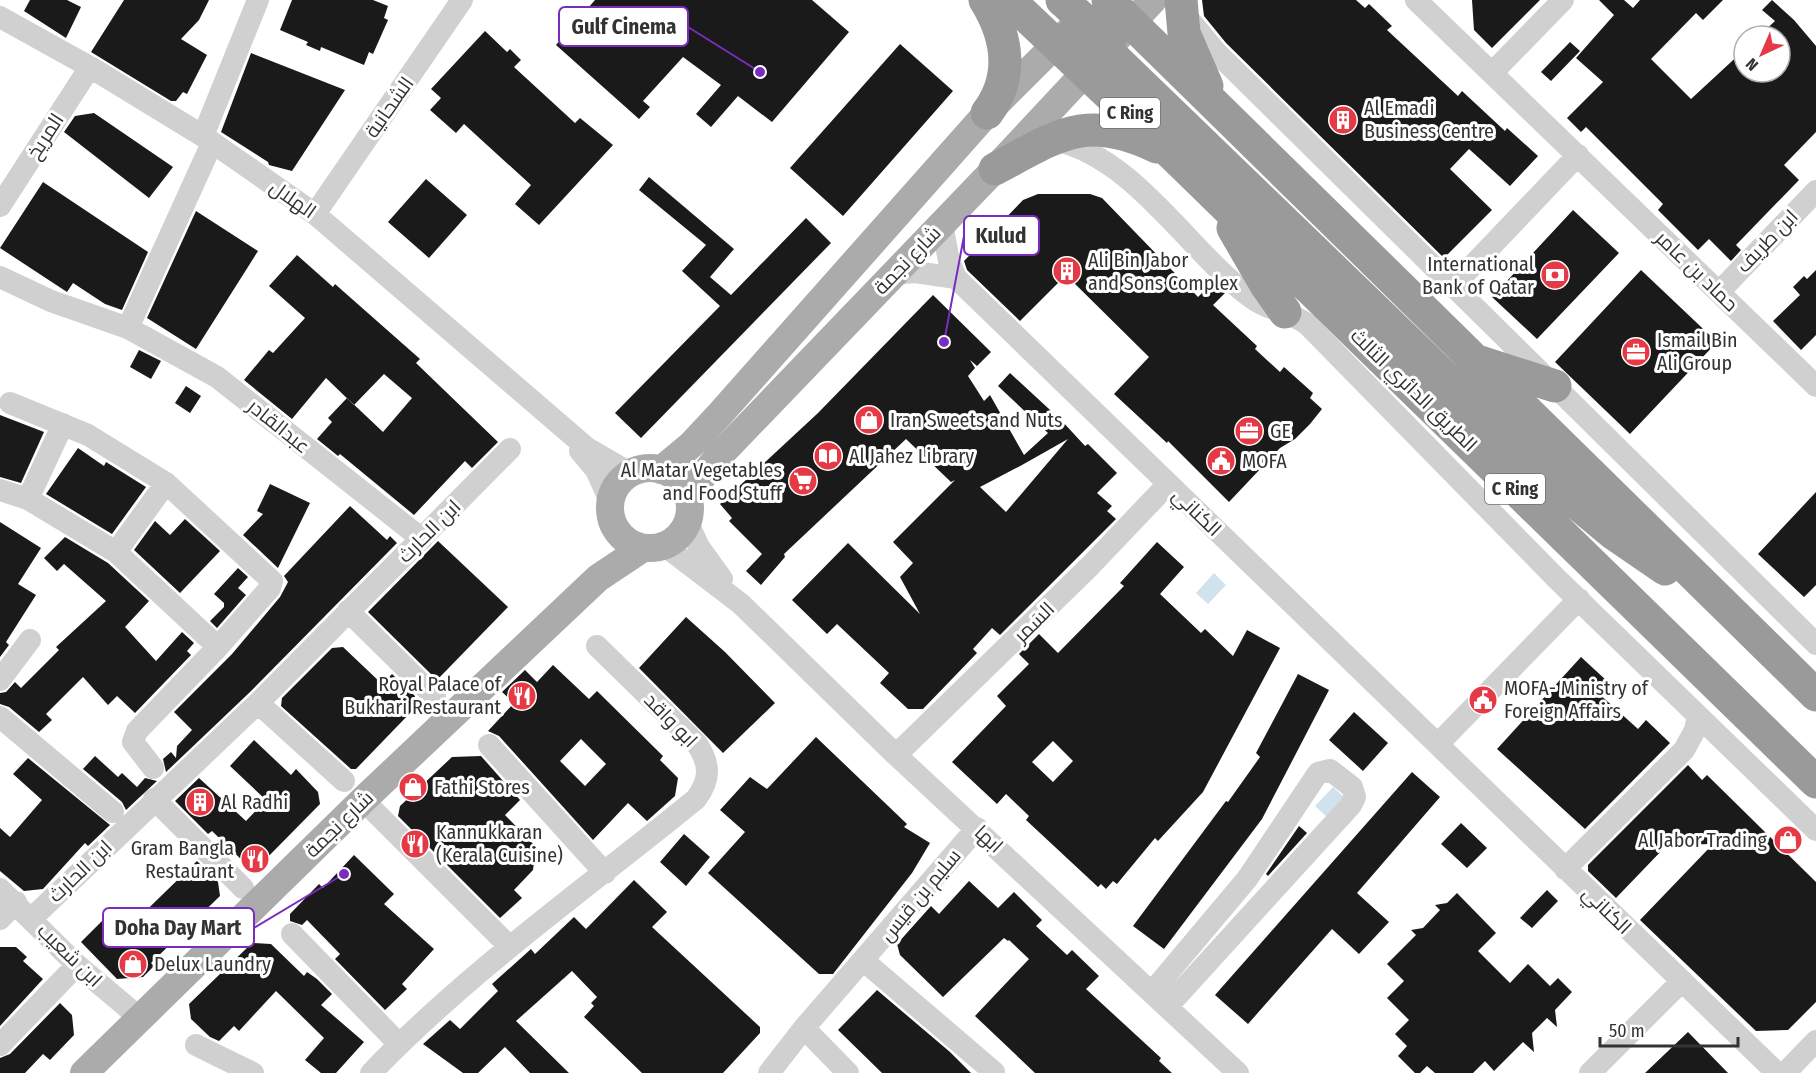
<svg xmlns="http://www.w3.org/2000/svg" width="1816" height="1073" viewBox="0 0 1816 1073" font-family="'Fira Sans Condensed',Cairo,sans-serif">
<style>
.water{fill:#cfe2ee}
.building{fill:#1a1a1a;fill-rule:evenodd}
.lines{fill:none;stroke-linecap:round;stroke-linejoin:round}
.minor{stroke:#d0d0d0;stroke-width:22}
.major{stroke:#ababab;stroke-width:28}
.highway{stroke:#9a9a9a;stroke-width:33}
.labels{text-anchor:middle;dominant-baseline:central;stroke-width:6;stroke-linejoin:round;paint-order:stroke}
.shield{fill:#fff;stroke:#707070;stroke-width:1.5}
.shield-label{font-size:18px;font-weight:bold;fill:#333}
.street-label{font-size:20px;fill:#333;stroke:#fff}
.poi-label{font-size:20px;fill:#333;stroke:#fff;text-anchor:start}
.leader{fill:none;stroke:#7b2cbf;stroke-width:2}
.callout-dot{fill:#7b2cbf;stroke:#fff;stroke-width:2}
.callout{fill:#fff;stroke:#7b2cbf;stroke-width:2}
.callout-label{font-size:21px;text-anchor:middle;font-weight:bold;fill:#333}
</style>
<rect width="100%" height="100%" fill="#fff"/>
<path class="water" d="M 1214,573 L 1226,585 L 1208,604 L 1196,593 Z
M 1333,787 L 1345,798 L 1327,817 L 1315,806 Z"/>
<path class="building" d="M 30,0 L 67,0 L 81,7 L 66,38 L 24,11 Z
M 124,0 L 209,0 L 199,20 L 181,39 L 207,55 L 187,94 L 183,92 L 176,101 L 171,101 L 91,52 Z
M 292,0 L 373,0 L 388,6 L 384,18 L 388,20 L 373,54 L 369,52 L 364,65 L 321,47 L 320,51 L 306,45 L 308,42 L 280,30 Z
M 595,0 L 812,0 L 849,32 L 772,122 L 738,96 L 711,127 L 696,114 L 721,85 L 683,57 L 643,101 L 650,107 L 639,119 L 556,45 Z
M 1202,0 L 1356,0 L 1365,8 L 1369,4 L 1392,26 L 1387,30 L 1458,96 L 1462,91 L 1505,131 L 1507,128 L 1538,156 L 1510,186 L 1469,149 L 1450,169 L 1492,210 L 1444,258 L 1226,43 L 1204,16 Z
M 1472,0 L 1540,0 L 1492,48 L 1474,30 Z
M 1599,0 L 1624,0 L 1633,8 L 1640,0 L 1723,0 L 1703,20 L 1696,13 L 1651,59 L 1691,99 L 1744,50 L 1744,72 L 1780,72 L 1780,36 L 1759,36 L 1775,21 L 1762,10 L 1772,0 L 1794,20 L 1816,46 L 1816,132 L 1784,165 L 1799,180 L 1736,245 L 1741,250 L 1731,261 L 1709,239 L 1698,250 L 1658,210 L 1663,204 L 1586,127 L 1581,132 L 1567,118 L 1603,82 L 1576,58 L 1614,15 Z
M 485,31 L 507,52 L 510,49 L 521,60 L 514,67 L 575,123 L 580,118 L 613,145 L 539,225 L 515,204 L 531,185 L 464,124 L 456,133 L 430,110 L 441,98 L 431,89 Z
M 1570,42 L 1580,51 L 1551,81 L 1541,72 Z
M 900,44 L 953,91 L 843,216 L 790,168 Z
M 251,53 L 345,90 L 292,171 L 269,165 L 268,162 L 221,132 Z
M 94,113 L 173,167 L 149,198 L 64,132 L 75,116 Z
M 649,177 L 734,249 L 710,277 L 731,295 L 806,218 L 831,243 L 641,438 L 615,413 L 720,306 L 682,271 L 706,245 L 639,190 Z
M 426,179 L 467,215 L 429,258 L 388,222 Z
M 43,182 L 148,252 L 122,310 L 105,304 L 73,283 L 67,292 L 0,248 Z
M 1038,194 L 1090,194 L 1102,198 L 1198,297 L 1213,282 L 1225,293 L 1213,305 L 1257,346 L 1255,349 L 1280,372 L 1284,367 L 1313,393 L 1310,398 L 1322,409 L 1310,424 L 1295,439 L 1280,448 L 1229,502 L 1168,441 L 1167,443 L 1114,394 L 1149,357 L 1066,275 L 1020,321 L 967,270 L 964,261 L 1023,200 Z
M 1573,210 L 1619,253 L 1537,339 L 1492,297 Z
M 196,211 L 258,251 L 196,349 L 147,318 Z
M 297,255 L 333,287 L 335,284 L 420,359 L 416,363 L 498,442 L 472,468 L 465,461 L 414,515 L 340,454 L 338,456 L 317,439 L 332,422 L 328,418 L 347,398 L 383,432 L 412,398 L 384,374 L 354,405 L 326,378 L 292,419 L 244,380 L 269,350 L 273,353 L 305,318 L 269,286 Z
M 1641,270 L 1717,342 L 1630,434 L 1555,362 Z
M 1816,270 L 1816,335 L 1801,350 L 1773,321 L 1800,295 L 1793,287 L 1804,276 L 1807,279 Z
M 933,295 L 991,352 L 977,366 L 970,360 L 975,368 L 968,376 L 984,401 L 990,395 L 1024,455 L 1048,433 L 998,386 L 1010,373 L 1062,421 L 1085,446 L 1088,444 L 1117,473 L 1097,493 L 1112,506 L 1107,511 L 1116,519 L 1000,635 L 992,628 L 973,649 L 977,653 L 923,709 L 908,709 L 880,683 L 889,673 L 837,624 L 827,634 L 792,600 L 848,543 L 920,614 L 900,577 L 913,563 L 893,542 L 955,480 L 951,482 L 906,439 L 784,554 L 785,557 L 761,585 L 746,571 L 762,554 L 729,521 L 732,518 L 720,504 L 818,413 ZM 1068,439 L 1006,512 L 980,487 L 1022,465 Z
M 139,350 L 161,361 L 151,379 L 130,367 Z
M 186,386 L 201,396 L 190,413 L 175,403 Z
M 0,415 L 44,432 L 21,483 L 0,477 Z
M 78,448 L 104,466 L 106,462 L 146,487 L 112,534 L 46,494 Z
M 270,484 L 310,503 L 278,568 L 243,535 L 263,514 L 257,511 Z
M 1816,492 L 1816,585 L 1804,597 L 1758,554 Z
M 350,506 L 387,540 L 390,536 L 397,543 L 249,693 L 166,772 L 163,759 L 171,752 L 176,758 L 177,746 L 192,730 L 174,712 L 232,654 L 280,597 L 288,582 L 284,576 Z
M 185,519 L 220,551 L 180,593 L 134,550 L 155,521 L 170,535 Z
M 0,522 L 41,548 L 18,584 L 36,595 L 6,642 L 9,645 L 0,657 Z
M 65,537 L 108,563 L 149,601 L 125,627 L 156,661 L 182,632 L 194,643 L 187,651 L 191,655 L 135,713 L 117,696 L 108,705 L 83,677 L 46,714 L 52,720 L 39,732 L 9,707 L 0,704 L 0,693 L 6,692 L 15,682 L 21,688 L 59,650 L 56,647 L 106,601 L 64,564 L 57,571 L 44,558 Z
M 438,541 L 508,607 L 437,680 L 368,612 Z
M 1157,542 L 1184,567 L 1160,594 L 1201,633 L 1205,629 L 1233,656 L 1247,630 L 1280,648 L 1203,792 L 1158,841 L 1155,838 L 1117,884 L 1113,881 L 1106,889 L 1101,884 L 1098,887 L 1026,820 L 1029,816 L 1006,794 L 997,804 L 952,762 L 1006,706 L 997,696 L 1029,664 L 1019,654 L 1039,634 L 1058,653 L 1124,586 L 1120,583 ZM 1053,741 L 1073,761 L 1053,782 L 1032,762 Z
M 238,568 L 248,577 L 238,588 L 246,595 L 217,628 L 210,621 L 224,607 L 224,603 L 214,594 Z
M 686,617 L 725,652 L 775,703 L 723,753 L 639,668 Z
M 343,647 L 382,684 L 392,674 L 415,696 L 412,711 L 356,769 L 351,769 L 281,706 L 282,698 L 332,648 Z
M 1581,657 L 1607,681 L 1597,692 L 1638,729 L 1646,720 L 1670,743 L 1585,829 L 1497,749 Z
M 553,665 L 589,699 L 597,691 L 663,756 L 660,760 L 678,778 L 675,796 L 647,821 L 628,803 L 593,840 L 499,736 L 488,731 L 514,703 L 502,692 L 525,670 L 537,682 ZM 581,739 L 606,764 L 585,786 L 560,761 Z
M 1298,674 L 1329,690 L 1262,819 L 1164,949 L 1133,926 L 1226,801 L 1228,802 L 1260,757 L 1256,753 Z
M 1354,712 L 1388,743 L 1363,771 L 1329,740 Z
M 816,737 L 907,824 L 904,827 L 930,843 L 912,873 L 833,974 L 819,974 L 708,873 L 745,832 L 720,810 L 750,777 L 767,789 Z
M 254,740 L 291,775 L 296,769 L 318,792 L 320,804 L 258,867 L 248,866 L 212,831 L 208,834 L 175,801 L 199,778 L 246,821 L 266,800 L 230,766 Z
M 95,756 L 118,777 L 122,773 L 137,787 L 145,778 L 157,781 L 126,810 L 122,802 L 83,769 Z
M 481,756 L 520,800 L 505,815 L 536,847 L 533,870 L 514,890 L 522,898 L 500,918 L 398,816 L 400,806 L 452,757 Z
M 28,758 L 110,825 L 88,846 L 85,843 L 43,889 L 24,891 L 0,871 L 0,828 L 10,837 L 42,800 L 13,774 Z
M 1688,765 L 1702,780 L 1707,775 L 1816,882 L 1816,1002 L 1788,1030 L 1756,1031 L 1640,920 L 1713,844 L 1667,845 L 1616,898 L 1588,871 L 1588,865 Z
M 1412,772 L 1440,797 L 1357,893 L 1389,922 L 1359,954 L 1332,929 L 1248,1024 L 1215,995 Z
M 1461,823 L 1487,848 L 1467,868 L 1441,844 Z
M 1299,826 L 1307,833 L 1268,876 L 1266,874 Z
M 684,834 L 710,857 L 686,886 L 660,862 Z
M 354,855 L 394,894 L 384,904 L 434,949 L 402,984 L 407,989 L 385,1010 L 335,959 L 340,954 L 307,920 L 302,925 L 290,921 L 290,914 L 319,884 L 323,888 Z
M 197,861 L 218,882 L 220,896 L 151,963 L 154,966 L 143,977 L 117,979 L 81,942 L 106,917 L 122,934 Z
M 634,880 L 667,912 L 652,927 L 760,1027 L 760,1033 L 723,1073 L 642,1073 L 584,1017 L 594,1006 L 591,1003 L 597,997 L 572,971 L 516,1021 L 569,1073 L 530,1073 L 505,1047 L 478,1073 L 463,1073 L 423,1044 L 450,1020 L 460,1029 L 498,991 L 492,984 L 531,949 L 535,954 L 574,917 L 586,929 Z
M 969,881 L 998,908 L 1014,892 L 1042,920 L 1036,926 L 1067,955 L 1072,950 L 1099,976 L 1086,989 L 1161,1058 L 1159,1061 L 1172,1073 L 1035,1073 L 975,1016 L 1029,959 L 1009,940 L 1008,941 L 1004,938 L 943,997 L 900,955 L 897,944 L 931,906 L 939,914 Z
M 1547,890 L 1558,901 L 1532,928 L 1520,918 Z
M 1457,893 L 1496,933 L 1478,951 L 1510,983 L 1528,964 L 1550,986 L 1558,978 L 1572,992 L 1555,1010 L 1557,1027 L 1547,1018 L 1532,1033 L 1534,1052 L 1523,1042 L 1494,1071 L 1485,1061 L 1473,1073 L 1435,1073 L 1427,1066 L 1420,1073 L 1415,1073 L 1398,1056 L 1407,1046 L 1395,1034 L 1409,1020 L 1387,998 L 1404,981 L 1387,964 L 1416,935 L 1411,930 L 1423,928 L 1440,910 L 1435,905 L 1447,903 Z
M 252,943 L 271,944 L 304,976 L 307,972 L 317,979 L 332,994 L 321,1005 L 364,1042 L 336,1073 L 321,1073 L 305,1060 L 324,1038 L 276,991 L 239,1031 L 234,1026 L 219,1041 L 210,1037 L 191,1019 L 189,1004 Z
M 0,947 L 16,947 L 27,957 L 23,961 L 43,979 L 0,1026 Z
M 877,990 L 950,1052 L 971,1073 L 882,1073 L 838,1030 Z
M 60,1003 L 72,1015 L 74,1035 L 50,1060 L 43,1054 L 25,1073 L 0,1073 L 0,1058 L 10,1054 Z
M 1688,1032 L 1728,1073 L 1645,1073 Z"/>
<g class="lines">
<path class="minor" d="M 1416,0 L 1816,386
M 1186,16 L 1216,52 L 1816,644
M 0,17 L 90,67 L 203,136 L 315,214 L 587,448 L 630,473
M 1492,73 L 1563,0
M 203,136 L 258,0
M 1054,140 C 1134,157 1186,248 1249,296 C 1266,310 1289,311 1307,324 L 1557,579 L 1816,830
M 0,206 L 90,67
M 315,214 L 462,0
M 942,224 L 949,261 L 956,278 L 1777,1073
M 894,274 L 915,272 L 956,278
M 0,277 L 51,301 L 128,328 L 217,377 L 422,539
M 1452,287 L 1578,155
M 1719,292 L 1816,191
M 128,328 L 212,143
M 10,403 L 88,435 L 166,483 L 272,581 L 270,588 L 218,647 L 137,731 L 133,742 L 153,768
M 580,451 L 596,470 L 610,501
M 0,490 L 28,499 L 116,552 L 218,647
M 28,499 L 63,424
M 688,523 L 699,547 L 722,579
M 665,546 L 741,604 L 896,755 L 1238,1073
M 116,552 L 166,483
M 348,611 L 435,697
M 0,680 L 30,640
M 258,703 L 344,781
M 0,717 L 113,812
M 1438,744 L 1579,599
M 489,745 L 605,873
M 896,755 L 1090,566 L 1168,484
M 154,799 L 243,888
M 363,800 L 510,947
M 1565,869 L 1684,750 L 1695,730 L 1698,716
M 0,889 L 77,965 L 141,1019
M 32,918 L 258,703 L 510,449
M 0,919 L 16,902
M 292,934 L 399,1044
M 864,961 L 994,1072
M 1152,992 L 1247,879 L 1318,773 L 1330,770 L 1352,787 L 1355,797 L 1351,805 L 1167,1007
M 804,1028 L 848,1073
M 0,1045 L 77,965
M 196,1045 L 253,1073
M 371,1073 C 469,971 587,888 696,799 C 711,779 710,764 697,744 L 597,646
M 769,1073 L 804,1028 L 977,828
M 1590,1073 L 1681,982
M 1785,1073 L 1816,1041"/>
<path class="major" d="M610 508a40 40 0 1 1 80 0a40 40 0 1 1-80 0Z
M 661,470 L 691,445 L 720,414 L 987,113 L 1072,28
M 688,495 L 717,458 L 995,169 L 1153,0
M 84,1073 L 363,800 L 598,578 L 643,548"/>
<path class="highway" d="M 985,0 C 1008,37 1014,77 987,113
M 1009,0 L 1174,156 L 1816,782
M 1062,0 C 1077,13 1094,34 1115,31
M 1108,0 L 1816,695
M 1181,0 L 1184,33 L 1207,86
M 1056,44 C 1072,33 1085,33 1101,45 L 1566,494 L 1614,534 L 1665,569
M 995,169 C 1059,135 1085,113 1157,147
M 1233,228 L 1266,285 L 1285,312
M 1480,362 L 1555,386"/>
</g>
<defs>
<g id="building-disc" transform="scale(1.5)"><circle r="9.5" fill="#e63946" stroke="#fff"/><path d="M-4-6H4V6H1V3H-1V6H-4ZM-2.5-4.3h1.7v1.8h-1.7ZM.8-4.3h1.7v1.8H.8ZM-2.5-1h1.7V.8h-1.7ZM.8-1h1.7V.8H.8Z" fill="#fff"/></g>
<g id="bank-disc" transform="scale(1.5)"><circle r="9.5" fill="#e63946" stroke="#fff"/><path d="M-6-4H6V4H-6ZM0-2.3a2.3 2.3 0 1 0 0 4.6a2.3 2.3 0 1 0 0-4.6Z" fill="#fff"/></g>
<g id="office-disc" transform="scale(1.5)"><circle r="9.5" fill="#e63946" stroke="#fff"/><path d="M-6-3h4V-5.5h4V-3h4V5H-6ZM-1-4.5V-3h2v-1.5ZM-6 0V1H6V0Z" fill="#fff"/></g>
<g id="shop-disc" transform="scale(1.5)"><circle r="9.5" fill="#e63946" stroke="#fff"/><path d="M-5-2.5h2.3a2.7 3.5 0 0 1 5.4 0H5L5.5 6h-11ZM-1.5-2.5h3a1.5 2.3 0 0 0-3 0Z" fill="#fff"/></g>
<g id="library-disc" transform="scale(1.5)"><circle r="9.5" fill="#e63946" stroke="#fff"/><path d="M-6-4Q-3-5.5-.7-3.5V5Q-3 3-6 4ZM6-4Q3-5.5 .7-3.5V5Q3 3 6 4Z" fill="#fff"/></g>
<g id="civic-disc" transform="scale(1.5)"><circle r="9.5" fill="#e63946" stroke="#fff"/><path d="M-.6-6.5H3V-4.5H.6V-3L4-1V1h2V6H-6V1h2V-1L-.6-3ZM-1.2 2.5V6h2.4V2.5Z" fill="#fff"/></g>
<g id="supermarket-disc" transform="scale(1.5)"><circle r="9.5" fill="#e63946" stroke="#fff"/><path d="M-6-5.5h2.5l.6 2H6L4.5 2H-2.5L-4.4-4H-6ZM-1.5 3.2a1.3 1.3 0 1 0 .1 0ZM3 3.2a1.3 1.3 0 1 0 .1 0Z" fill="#fff"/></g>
<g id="restaurant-disc" transform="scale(1.5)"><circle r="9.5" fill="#e63946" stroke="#fff"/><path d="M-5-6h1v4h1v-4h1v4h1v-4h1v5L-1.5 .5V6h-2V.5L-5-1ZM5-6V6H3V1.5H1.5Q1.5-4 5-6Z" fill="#fff"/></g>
</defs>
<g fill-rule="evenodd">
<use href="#building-disc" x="1343" y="120"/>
<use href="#building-disc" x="1067" y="271"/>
<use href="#bank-disc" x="1555" y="275"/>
<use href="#office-disc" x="1636" y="352"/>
<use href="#shop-disc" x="869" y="420"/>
<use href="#office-disc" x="1249" y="431"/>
<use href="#library-disc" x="828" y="456"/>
<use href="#civic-disc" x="1221" y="461"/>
<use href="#supermarket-disc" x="803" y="481"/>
<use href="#restaurant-disc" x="522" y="696"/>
<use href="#civic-disc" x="1483" y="700"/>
<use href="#shop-disc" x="413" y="787"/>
<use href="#building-disc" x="200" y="802"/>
<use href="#shop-disc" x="1788" y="840"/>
<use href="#restaurant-disc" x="415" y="844"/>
<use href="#restaurant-disc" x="255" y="859"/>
<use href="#shop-disc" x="133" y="964"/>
</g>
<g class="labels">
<g class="shield">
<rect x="1100" y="98" width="60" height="30" rx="4.5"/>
<rect x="1485" y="474" width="60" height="30" rx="4.5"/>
</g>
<g class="shield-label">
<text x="1130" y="113">C Ring</text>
<text x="1515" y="489">C Ring</text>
</g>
<g class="street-label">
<text transform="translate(389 107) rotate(-55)">الشحانية</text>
<text transform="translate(45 136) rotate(-57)">المريخ</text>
<text transform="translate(293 199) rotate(35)">الهلال</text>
<text transform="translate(1767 241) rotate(-46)">ابن طريف</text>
<text transform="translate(907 260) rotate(-46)">شارع نجمة</text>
<text transform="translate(1697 271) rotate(44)">حماد بن عامر</text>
<text transform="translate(1414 390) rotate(44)">الطريق الدائري الثالث</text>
<text transform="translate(279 426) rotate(39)">عبدالقادر</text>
<text transform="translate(1197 512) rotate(44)">الكناني</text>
<text transform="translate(429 531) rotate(-45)">ابن الحارث</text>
<text transform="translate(1034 622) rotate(-45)">السَمر</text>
<text transform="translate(671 720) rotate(46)">ابو واقد</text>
<text transform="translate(339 824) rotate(-44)">شارع نجمة</text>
<text transform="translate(989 839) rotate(43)">ابها</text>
<text transform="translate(80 871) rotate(-44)">ابن الحارث</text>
<text transform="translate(920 895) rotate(-50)">سليم بن قيس</text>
<text transform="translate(1607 910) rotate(44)">الكناني</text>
<text transform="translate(70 955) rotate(44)">ابن شعيب</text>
</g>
<g class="poi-label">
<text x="1364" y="108">Al Emadi<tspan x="1364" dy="23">Business Centre</tspan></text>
<text x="1088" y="260">Ali Bin Jabor<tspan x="1088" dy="23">and Sons Complex</tspan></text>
<text x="1534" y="264" text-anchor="end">International<tspan x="1534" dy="23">Bank of Qatar</tspan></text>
<text x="1657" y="340">Ismail Bin<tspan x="1657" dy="23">Ali Group</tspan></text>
<text x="890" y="420">Iran Sweets and Nuts</text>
<text x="1270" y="431">GE</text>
<text x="849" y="456">Al Jahez Library</text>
<text x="1242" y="461">MOFA</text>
<text x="782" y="470" text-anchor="end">Al Matar Vegetables<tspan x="782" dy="23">and Food Stuff</tspan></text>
<text x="501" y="684" text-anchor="end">Royal Palace of<tspan x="501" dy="23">Bukhari Restaurant</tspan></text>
<text x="1504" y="688">MOFA- Ministry of<tspan x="1504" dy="23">Foreign Affairs</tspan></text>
<text x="434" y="787">Fathi Stores</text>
<text x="221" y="802">Al Radhi</text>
<text x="436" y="832">Kannukkaran<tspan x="436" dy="23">(Kerala Cuisine)</tspan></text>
<text x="1767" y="840" text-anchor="end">Al Jabor Trading</text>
<text x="234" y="848" text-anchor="end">Gram Bangla<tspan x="234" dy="23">Restaurant</tspan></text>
<text x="154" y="964">Delux Laundry</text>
</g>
</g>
<path class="leader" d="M760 72L688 27M944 342L964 236M344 874L254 928"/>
<g class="callout-dot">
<circle cx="760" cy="72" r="6"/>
<circle cx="944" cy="342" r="6"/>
<circle cx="344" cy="874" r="6"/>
</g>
<g class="callout">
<rect x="559" y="7" width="129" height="39" rx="6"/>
<rect x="964" y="216" width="75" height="39" rx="6"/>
<rect x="103" y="908" width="151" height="39" rx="6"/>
</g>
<g class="callout-label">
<text x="624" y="34">Gulf Cinema</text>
<text x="1001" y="243">Kulud</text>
<text x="178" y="935">Doha Day Mart</text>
</g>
<g transform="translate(1762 54) rotate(224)"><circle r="28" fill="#ffffff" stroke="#adadad" stroke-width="1.5"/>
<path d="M0-4.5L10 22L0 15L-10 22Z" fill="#e63946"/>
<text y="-9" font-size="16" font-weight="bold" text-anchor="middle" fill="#333333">N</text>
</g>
<path d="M1600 1037v9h138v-9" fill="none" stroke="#333333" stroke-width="3"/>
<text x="1609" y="1037" font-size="18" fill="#333333" stroke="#ffffff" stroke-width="4.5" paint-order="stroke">50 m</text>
</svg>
